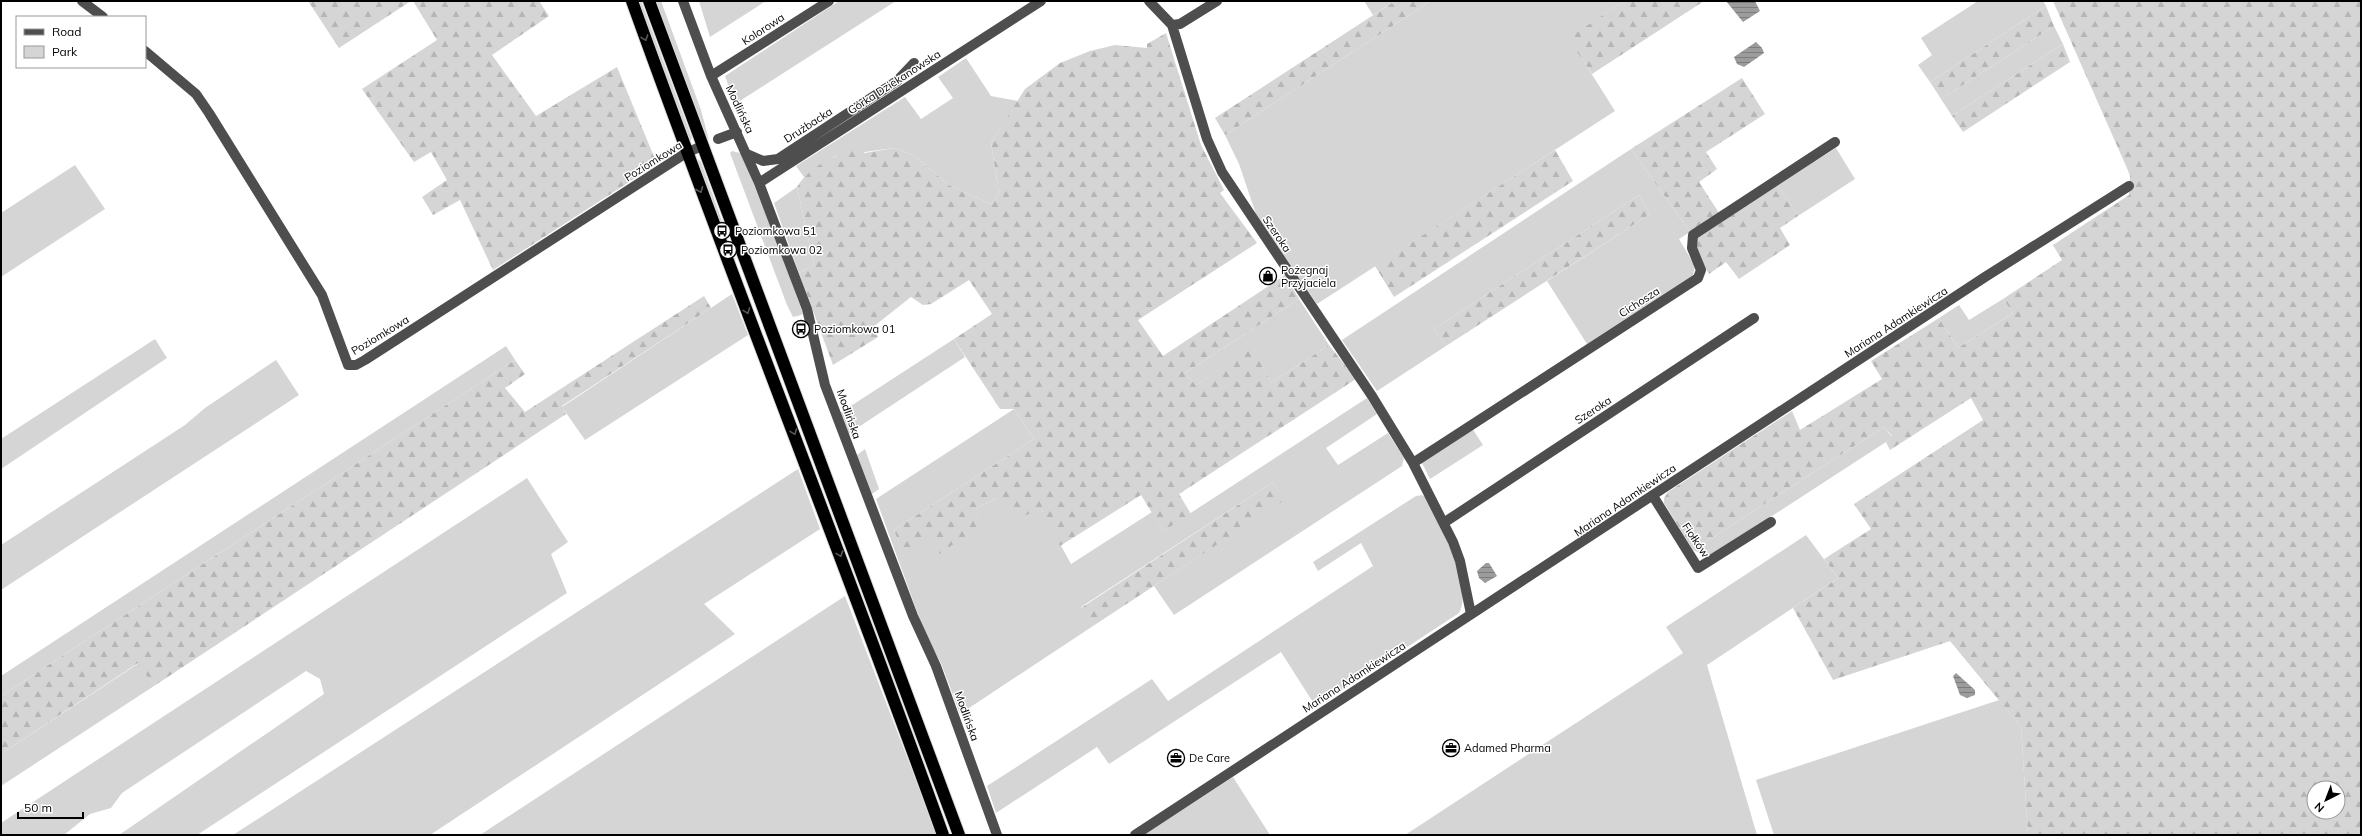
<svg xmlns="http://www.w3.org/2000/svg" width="2362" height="836" viewBox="0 0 2362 836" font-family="Mulish,sans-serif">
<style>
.green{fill:#d5d5d5}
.forest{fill:url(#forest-firs);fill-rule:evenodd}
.water{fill:url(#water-rules)}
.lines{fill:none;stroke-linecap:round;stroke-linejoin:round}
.highway-casing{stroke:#dbdbdb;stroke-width:14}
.minor{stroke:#4e4e4e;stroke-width:10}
.highway{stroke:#000;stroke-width:12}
.oneway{stroke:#595959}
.labels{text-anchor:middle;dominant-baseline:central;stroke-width:3;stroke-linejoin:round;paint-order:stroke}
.street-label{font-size:11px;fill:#000;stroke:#fff}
.poi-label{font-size:11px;fill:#000;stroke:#fff;text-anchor:start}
</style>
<defs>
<pattern id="forest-firs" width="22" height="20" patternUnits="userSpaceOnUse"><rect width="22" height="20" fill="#d5d5d5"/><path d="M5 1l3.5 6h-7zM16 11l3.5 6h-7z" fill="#b5b5b5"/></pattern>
<pattern id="water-rules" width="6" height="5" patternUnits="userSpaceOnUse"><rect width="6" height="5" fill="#9c9c9c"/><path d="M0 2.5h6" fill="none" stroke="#7d7d7d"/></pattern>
</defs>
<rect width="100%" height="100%" fill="#fff"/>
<path class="green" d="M 636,1 L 641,1 L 692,138 L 690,141 Z
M 654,1 L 661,1 L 701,110 L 709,140 L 704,132 Z
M 699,1 L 766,1 L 710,37 Z
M 839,1 L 896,1 L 735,104 L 725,76 Z
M 1364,1 L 1395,1 L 1373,15 Z
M 1431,1 L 1624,1 L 1569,38 L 1615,111 L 1317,304 L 1256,214 L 1239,164 L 1225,135 Z
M 1978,1 L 2043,1 L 2046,6 L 1930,82 L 1918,65 L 1932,55 L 1921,38 Z
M 2054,26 L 2063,44 L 1952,116 L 1941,99 Z
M 966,58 L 991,96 L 1018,101 L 991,143 L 999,194 L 991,204 L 949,185 L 913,155 L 894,148 L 835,156 L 804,177 L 796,166 L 905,97 L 921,119 L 953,98 L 938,77 Z
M 1836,148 L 1855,179 L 1798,216 L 1777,185 Z
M 1631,149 L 1690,232 L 1679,239 L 1695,266 L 1693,275 L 1587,344 L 1547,281 L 1650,214 L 1639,195 L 1434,329 L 1446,346 L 1377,391 L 1342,340 Z
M 732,151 L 744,154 L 750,175 L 773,232 L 803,314 L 793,318 L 798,315 L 793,317 L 787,305 L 730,153 Z
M 696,158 L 701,162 L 722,221 L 720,222 L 722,222 L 726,234 L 721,236 L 693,160 Z
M 75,165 L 105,209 L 1,277 L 1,213 Z
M 797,187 L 814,265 L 799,273 L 774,203 Z
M 732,294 L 748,335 L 585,440 L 562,407 Z
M 1299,299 L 1329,345 L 1271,383 L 1254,348 L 1196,385 L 1185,373 Z
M 2003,299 L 2013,313 L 1958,348 L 1939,318 L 1959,305 L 1969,320 Z
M 155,339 L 167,358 L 1,469 L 1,439 Z
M 954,339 L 965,357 L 848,434 L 840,413 Z
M 506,346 L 515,360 L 1,696 L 1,676 Z
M 276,360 L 299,395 L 1,590 L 1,545 L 185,425 L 205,408 Z
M 1367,398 L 1377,414 L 1326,448 L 1338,465 L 1388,433 L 1404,458 L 1402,466 L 1174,615 L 1154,586 L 1284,500 L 1273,482 L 1081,607 L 1093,626 L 960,714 L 941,663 L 926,636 L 876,499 L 1014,409 L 1034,439 L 894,530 L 904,556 L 932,538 L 939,553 L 978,527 L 977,508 L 997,498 L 1041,509 L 1071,564 L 1152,512 L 1163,531 Z
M 1884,427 L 1892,437 L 1886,442 L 1709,557 L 1693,550 Z
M 1472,428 L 1483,445 L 1430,479 L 1421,461 Z
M 865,449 L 879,489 L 872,494 L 857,455 Z
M 798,469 L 820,529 L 704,604 L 735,634 L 430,835 L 233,835 Z
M 527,478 L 568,542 L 551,554 L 567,593 L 197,835 L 119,835 L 324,694 L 320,679 L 306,671 L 122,793 L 111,808 L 90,814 L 64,835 L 1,835 L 1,823 Z
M 1422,495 L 1426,498 C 1439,524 1474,586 1459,613 L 1316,707 L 1281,652 L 1109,764 L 1097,747 L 996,813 L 987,786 L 1152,679 L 1168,701 L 1373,566 L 1361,543 L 1318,571 L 1313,562 L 1416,496 Z
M 1806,535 L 1838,578 L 1707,665 L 1757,835 L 1405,835 L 1683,653 L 1666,627 Z
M 845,596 L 937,835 L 480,835 Z
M 139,663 L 154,686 L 1,786 L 1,754 Z
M 1999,700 L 2021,727 L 2028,834 L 1774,835 L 1756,780 Z
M 1233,777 L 1270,835 L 1144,835 Z"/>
<path class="forest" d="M 308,1 L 411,1 L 339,48 Z
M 413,1 L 539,1 L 549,16 L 492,55 L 536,116 L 617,67 L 657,164 L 493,270 L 460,200 L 433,215 L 422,197 L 447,180 L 431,152 L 414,162 L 362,89 L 437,40 Z
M 1395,1 L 1431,1 L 1225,135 L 1215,118 Z
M 1624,1 L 1704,1 L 1592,74 L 1568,38 Z
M 2053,1 L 2361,1 L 2361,835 L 2028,835 L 2021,727 L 1950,641 L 1833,680 L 1793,608 L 1838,578 L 1824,559 L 1871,529 L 1854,504 L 1983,420 L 1971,398 L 1890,450 L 1886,442 L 1892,436 L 1884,427 L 1693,550 L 1664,503 L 1664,498 L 1668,492 L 1792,411 L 1800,430 L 1882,379 L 1871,361 L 1939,318 L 1958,348 L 2013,313 L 2003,299 L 2062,260 L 2053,245 L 2129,195 L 2130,175 ZM 2314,788 L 2338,788 L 2338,812 L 2314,812 Z
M 2046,6 L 2054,26 L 1941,99 L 1930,82 Z
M 1166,33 L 1201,145 L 1224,190 L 1220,193 L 1257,243 L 1138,320 L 1163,356 L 1285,275 L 1299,299 L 1185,373 L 1196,385 L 1254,347 L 1271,383 L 1329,345 L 1356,379 L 1179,494 L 1191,514 L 1163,531 L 1141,495 L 1060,546 L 1041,509 L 1014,520 L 997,498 L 977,508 L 979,527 L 939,554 L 932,539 L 904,557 L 894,530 L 1034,439 L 1014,409 L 1000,409 L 954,339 L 992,314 L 969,280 L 931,304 L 923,305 L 911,297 L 873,327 L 878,337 L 833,365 L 799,273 L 814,265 L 797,187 C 810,166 834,156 857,148 L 865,153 L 894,148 L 913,155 L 949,185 L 991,204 L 999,194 L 991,143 L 1025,89 L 1060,63 L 1090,51 L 1115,45 L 1147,48 L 1147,44 Z
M 2063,44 L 2070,62 L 1963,132 L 1952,116 Z
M 1742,78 L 1765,114 L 1706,152 L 1717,169 L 1699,182 L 1719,213 L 1690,232 L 1631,149 Z
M 1555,150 L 1573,181 L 1394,297 L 1375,266 Z
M 1777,185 L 1798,216 L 1780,228 L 1790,245 L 1739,279 L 1726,262 L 1709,274 L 1693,248 L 1694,238 Z
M 1639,195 L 1650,214 L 1446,346 L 1434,329 Z
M 704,296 L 711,308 L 562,406 L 566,414 L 154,686 L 138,663 L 1,754 L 1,696 L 515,360 L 525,374 L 505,388 L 525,412 Z
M 1273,482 L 1285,500 L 1093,626 L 1081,608 Z"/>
<path class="water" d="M 1726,1 L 1755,1 L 1760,11 L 1743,22 Z
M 1756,42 L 1762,48 L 1764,53 L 1744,67 L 1737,64 L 1734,57 Z
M 1486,563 L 1489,563 L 1497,576 L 1485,583 L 1479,578 L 1477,571 Z
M 1956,673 L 1975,690 L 1975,695 L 1967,698 L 1960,695 L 1953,676 Z"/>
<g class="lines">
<g class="highway-casing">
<path id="highway" d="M 632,1 C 732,280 843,556 943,835
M 649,1 L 959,835"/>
</g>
<path class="minor" d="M 82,1 L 103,17
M 683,1 L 711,76 L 759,183 L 807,309 L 825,385 L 913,616 L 936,666 L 997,835
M 1149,1 L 1172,25 L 1180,24 L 1217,1
M 1172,25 L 1207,139 L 1222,172 L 1372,396 L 1413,463 L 1453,542 L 1460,561 L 1471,614
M 145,51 L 196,94 L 209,113 L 322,295 L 348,365 L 356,365 L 365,360 L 686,153 L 702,146
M 711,76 L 829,1
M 718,139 L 737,132
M 747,154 L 763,161 L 778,159 L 897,81 L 914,63
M 759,183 L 1041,1
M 1413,463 L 1698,278 L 1701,270 L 1692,248 L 1693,235 L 1835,142
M 1653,496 L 1698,568 L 1771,522
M 1445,522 L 1754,318
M 1135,835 L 1985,277 L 2129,186"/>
<use href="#highway" class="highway"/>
</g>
<defs><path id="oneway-chevron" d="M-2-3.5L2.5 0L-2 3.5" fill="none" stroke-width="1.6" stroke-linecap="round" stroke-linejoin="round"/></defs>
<g class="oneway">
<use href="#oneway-chevron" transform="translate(645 38) rotate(70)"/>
<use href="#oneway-chevron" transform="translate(700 190) rotate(68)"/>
<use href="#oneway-chevron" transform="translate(747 311) rotate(69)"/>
<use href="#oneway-chevron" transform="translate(794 432) rotate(69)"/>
<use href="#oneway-chevron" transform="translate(840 554) rotate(70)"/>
</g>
<defs>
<g id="bus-ring" transform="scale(0.9)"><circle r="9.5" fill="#fff" stroke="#000" stroke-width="1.5"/><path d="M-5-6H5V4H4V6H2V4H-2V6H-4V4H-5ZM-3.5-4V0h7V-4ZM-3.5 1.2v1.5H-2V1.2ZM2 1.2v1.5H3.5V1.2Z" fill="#000"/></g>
<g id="shop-ring" transform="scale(0.9)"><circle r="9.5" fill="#fff" stroke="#000" stroke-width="1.5"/><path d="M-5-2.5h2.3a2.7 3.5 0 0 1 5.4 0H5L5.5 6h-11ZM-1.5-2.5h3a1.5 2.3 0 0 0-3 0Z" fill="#000"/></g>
<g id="office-ring" transform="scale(0.9)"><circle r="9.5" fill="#fff" stroke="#000" stroke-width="1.5"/><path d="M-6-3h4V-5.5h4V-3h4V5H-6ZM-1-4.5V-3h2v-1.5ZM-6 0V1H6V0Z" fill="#000"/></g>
</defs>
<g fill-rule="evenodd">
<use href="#bus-ring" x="722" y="231"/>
<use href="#bus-ring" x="728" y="250"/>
<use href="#shop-ring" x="1268" y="276"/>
<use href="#bus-ring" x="801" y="329"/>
<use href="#office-ring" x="1451" y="748"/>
<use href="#office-ring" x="1176" y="758"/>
</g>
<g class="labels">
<g class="street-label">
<text transform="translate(763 29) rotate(-33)">Kolorowa</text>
<text transform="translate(894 82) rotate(-33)">Górka Dziekanowska</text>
<text transform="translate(740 109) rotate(65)">Modlińska</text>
<text transform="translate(808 125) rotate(-33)">Drużbacka</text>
<text transform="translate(653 161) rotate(-32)">Poziomkowa</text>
<text transform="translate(1277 234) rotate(56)">Szeroka</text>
<text transform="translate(1639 302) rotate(-33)">Cichosza</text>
<text transform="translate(1896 322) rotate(-33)">Mariana Adamkiewicza</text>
<text transform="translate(380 335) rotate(-31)">Poziomkowa</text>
<text transform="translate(1593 410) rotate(-33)">Szeroka</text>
<text transform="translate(849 414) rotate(70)">Modlińska</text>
<text transform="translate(1625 500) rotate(-34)">Mariana Adamkiewicza</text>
<text transform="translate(1696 540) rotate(56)">Fiołków</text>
<text transform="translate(1354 677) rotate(-33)">Mariana Adamkiewicza</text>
<text transform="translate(967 716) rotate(70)">Modlińska</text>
</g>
<g class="poi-label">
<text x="735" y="231">Poziomkowa 51</text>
<text x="741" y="250">Poziomkowa 02</text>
<text x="1281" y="270">Pożegnaj<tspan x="1281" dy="13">Przyjaciela</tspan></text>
<text x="814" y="329">Poziomkowa 01</text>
<text x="1464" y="748">Adamed Pharma</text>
<text x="1189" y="758">De Care</text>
</g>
</g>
<rect width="2362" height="836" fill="none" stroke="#000000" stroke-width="4"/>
<rect x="16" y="16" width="130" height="52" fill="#ffffff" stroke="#999999"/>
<rect x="24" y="29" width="20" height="6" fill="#4e4e4e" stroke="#999999"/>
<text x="52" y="36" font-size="12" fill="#000000">Road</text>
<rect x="24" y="46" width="20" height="12" fill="#d5d5d5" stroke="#999999"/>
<text x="52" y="56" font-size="12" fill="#000000">Park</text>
<g transform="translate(2326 800) rotate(222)"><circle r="19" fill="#ffffff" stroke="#999999"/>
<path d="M0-3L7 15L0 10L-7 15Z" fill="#000000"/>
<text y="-6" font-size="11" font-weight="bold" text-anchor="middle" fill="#000000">N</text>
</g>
<path d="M18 812v6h65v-6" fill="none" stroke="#000000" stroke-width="2"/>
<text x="24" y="812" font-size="12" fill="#000000" stroke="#ffffff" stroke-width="3" paint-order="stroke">50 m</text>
</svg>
